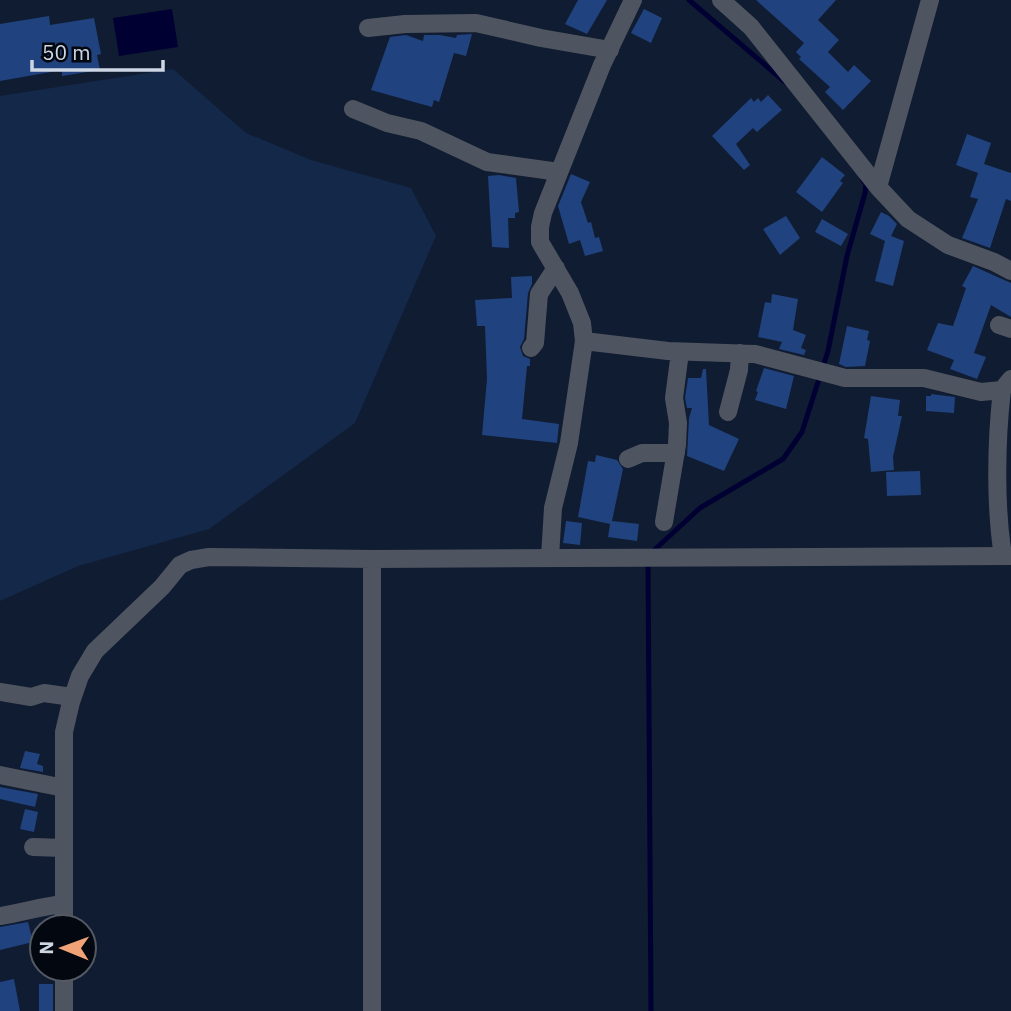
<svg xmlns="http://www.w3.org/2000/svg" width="1011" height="1011" viewBox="0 0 1011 1011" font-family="'IBM Plex Sans',sans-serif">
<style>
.green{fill:#14284a}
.water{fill:#003}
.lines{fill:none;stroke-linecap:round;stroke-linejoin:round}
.stream{stroke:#003;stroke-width:5}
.building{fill:#20427e}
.street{stroke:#4f5560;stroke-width:18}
</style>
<rect width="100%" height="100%" fill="#101c31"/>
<path class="green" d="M 173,69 L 246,133 L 311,160 L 411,188 L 436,236 L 355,423 L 209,529 L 78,566 L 0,601 L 0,96 Z"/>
<path class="water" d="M 172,9 L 178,47 L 119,56 L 113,18 Z"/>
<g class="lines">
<path class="stream" d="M 689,0 L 785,82
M 652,552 L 700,508 L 783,459 L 802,432 L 828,351 L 847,256 L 865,193 L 866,184 L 863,180
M 648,561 L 651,1011"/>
</g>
<path class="building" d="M 578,0 L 607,0 L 587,34 L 565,24 Z
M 756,0 L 836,0 L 818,20 L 839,40 L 828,52 L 848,72 L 854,65 L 871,81 L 843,110 L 825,92 L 830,87 L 799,59 L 801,57 L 796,52 L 804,43 Z
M 644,9 L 662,18 L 651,43 L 631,33 Z
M 49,16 L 50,25 L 94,18 L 101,54 L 97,55 L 100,70 L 62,76 L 62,70 L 0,81 L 0,24 Z
M 472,34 L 466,56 L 454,53 L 439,102 L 434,100 L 432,107 L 371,90 L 390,37 L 406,35 L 423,41 L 424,35 L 440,35 L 456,38 L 457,35 Z
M 768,95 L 782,110 L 757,132 L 753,128 L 736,144 L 750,165 L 744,170 L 712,136 L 751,98 L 754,102 L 758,98 L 761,102 Z
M 967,134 L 991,143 L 984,164 L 1011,173 L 1011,201 L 1006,199 L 990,248 L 962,238 L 978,199 L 970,197 L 978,173 L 956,165 Z
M 822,157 L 845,175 L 840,181 L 843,183 L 822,212 L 796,192 Z
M 571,174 L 590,182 L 581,202 L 588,223 L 591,222 L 595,238 L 599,237 L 603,251 L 585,256 L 580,240 L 569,244 L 558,206 Z
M 499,175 L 516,178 L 519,212 L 515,213 L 515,218 L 508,218 L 509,248 L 492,247 L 488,176 Z
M 881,212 L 889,216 L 897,224 L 891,236 L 904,241 L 893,286 L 875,281 L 885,241 L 870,234 Z
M 786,216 L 800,238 L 780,255 L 763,229 Z
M 822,219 L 848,234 L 841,246 L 815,232 Z
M 973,266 L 1011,283 L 1011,317 L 991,305 L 974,353 L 986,357 L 977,379 L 950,369 L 954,360 L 927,350 L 938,323 L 953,326 L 966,288 L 962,286 Z
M 532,276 L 532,284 L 528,293 L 524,339 L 520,347 L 523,356 L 530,359 L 530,366 L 527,366 L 522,419 L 559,424 L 557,443 L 482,435 L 487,379 L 485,326 L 477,326 L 475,300 L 512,298 L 511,277 Z
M 772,294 L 798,299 L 793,330 L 806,335 L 801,348 L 806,350 L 804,355 L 779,349 L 782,342 L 758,337 L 765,302 L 771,303 Z
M 847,326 L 869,331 L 867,340 L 870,341 L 865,366 L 846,367 L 839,364 Z
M 764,368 L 794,376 L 786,409 L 755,400 L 758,392 L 756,391 Z
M 703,369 L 706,369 L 709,425 L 739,439 L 724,471 L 687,456 L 689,418 L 692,408 L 687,408 L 685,398 L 688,378 L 701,378 Z
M 931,394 L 955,397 L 954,413 L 926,411 L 926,396 L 931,396 Z
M 871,396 L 900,400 L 898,416 L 902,416 L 893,457 L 894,470 L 871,472 L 868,439 L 864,438 Z
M 596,455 L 617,460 L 623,469 L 612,521 L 639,524 L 637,541 L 608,537 L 610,524 L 578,517 L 588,461 L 595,462 Z
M 920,471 L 921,495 L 887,496 L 886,472 Z
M 566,521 L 582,523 L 580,545 L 563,543 Z
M 25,751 L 40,754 L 37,764 L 43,766 L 43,772 L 20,768 Z
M 0,787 L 38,794 L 35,807 L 0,799 Z
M 25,809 L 38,812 L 34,832 L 20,829 Z
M 28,922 L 33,942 L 0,950 L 0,927 Z
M 14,979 L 20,1011 L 0,1011 L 0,982 Z
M 39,984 L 53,984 L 53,1011 L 39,1011 Z"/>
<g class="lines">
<path class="street" d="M 721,0 L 751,27 L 878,187 L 908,219 L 948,245 L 994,262 L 1011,271
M 368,28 L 405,24 L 476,23 L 541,38 L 610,50
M 353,109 L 387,123 L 421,131 L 487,162 L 559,172
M 878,187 L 930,0
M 999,325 L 1011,329
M 584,341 L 668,351 L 755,354 L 845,378 L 924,378 L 981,392 L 1002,390 L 1011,379
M 531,348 L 535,343 L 539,294 L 556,268
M 1002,390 C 996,441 995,506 1003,556
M 728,412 L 739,370 L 740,353
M 628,459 L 642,453 L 676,453
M 664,522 L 677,445 L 678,423 L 674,398 L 680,352
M 550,557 L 553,508 L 569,443 L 584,341 L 582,323 L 570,293 L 540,242 L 540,227 L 543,213 L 602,65 L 633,0
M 372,559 L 372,1011
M 0,692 L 31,697 L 44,693 L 72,697
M 0,775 L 64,788
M 33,847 L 64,848
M 0,916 C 22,913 42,906 64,904
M 64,927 L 64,732 L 71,702 L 80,676 L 95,651 L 162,587 L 180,565 L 191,560 L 209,557 L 372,559 L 1011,556
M 64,969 L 64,1011"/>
</g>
<g transform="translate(63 948) rotate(271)"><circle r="33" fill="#03070f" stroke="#545a64" stroke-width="2"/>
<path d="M0-5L12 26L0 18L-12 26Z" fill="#efa377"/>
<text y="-10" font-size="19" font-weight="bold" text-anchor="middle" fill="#cdd6e4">N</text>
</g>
<path d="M32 60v10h131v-10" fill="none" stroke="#cdd6e4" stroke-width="3.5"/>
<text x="42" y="60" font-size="21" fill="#cdd6e4" stroke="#03070f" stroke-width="5" paint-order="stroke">50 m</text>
</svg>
